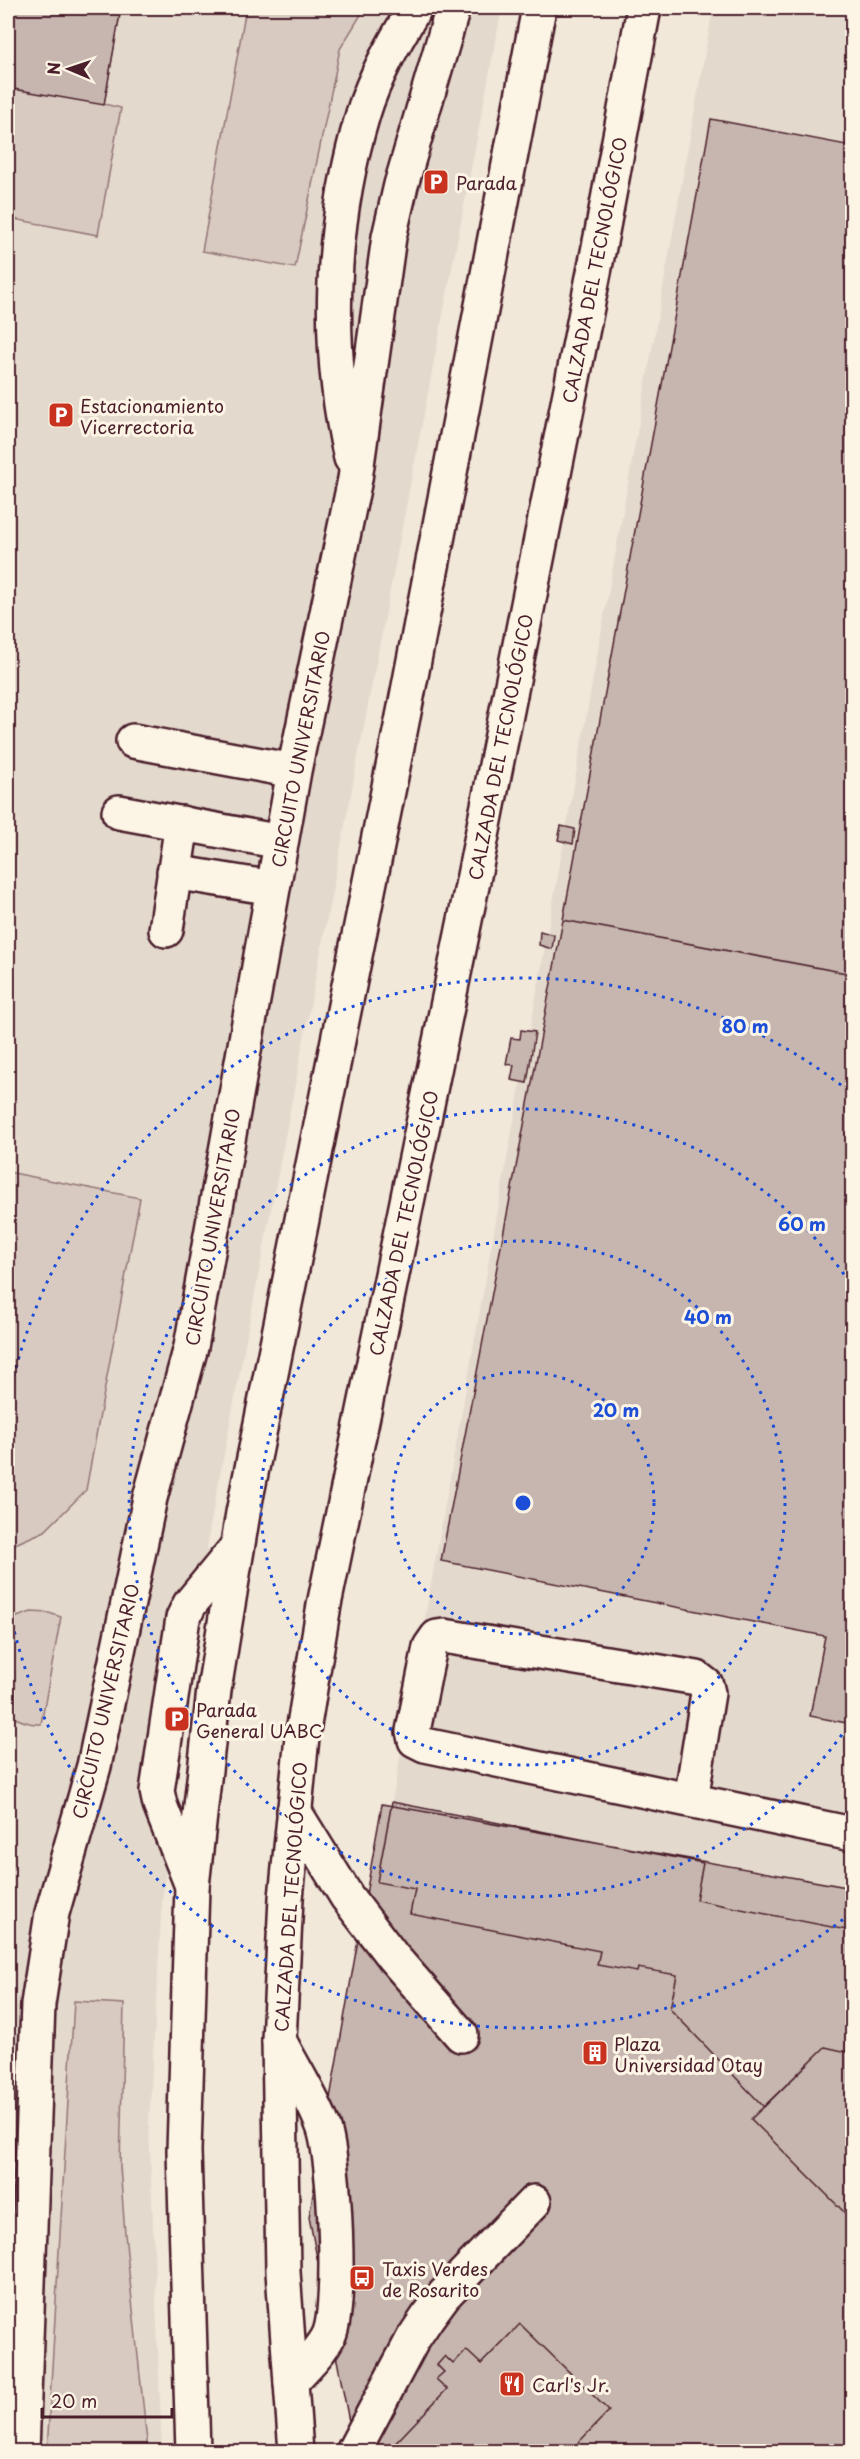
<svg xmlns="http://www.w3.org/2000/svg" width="860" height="2459" viewBox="0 0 860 2459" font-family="'Playpen Sans',sans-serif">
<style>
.built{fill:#e4d9cd}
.green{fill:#d8cac0;stroke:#917476;stroke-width:1.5}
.building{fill:#c7b6af;stroke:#4a1f2b;stroke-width:1.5}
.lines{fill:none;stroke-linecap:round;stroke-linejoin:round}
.minor-casing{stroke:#4a1f2b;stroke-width:38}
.major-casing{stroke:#4a1f2b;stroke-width:38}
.minor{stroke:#fcf5e5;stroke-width:33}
.major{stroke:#fcf5e5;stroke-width:33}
.ring{fill:none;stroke:#1d4ed8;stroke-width:3;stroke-dasharray:3 6}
.labels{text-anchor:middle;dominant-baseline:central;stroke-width:6;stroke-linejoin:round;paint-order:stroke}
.poi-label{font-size:18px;fill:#4a1f2b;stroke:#fcf5e5;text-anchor:start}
.street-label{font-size:18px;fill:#4a1f2b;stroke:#fcf5e5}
.centre{fill:#1d4ed8;stroke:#fcf5e5;stroke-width:3}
.ring-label{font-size:18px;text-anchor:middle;font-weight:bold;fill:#1d4ed8;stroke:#fcf5e5;stroke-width:6;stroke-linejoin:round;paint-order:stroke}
</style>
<rect width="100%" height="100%" fill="#f1e8da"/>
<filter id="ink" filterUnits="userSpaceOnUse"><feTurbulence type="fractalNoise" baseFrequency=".0167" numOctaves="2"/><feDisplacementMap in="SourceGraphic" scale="12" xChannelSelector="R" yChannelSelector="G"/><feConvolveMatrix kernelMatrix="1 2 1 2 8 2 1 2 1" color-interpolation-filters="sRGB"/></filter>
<g filter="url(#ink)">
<path class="built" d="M 8,8 L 502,8 L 210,1527 L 162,1901 L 149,2124 L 162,2451 L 8,2452 Z
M 713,8 L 852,8 L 852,1889 L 703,1863 L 392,1802 Z"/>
<path class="green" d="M 8,8 L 121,8 L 104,104 L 121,108 L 98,235 L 8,218 Z
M 246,8 L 365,8 L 340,49 L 295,268 L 202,251 Z
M 8,1172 L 140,1198 L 86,1490 L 45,1531 L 8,1547 Z
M 31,1612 L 49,1613 L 61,1617 L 41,1724 C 29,1725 18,1720 8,1714 L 8,1623 L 14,1618 Z
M 74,2001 L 124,2004 L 120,2166 L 125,2234 L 148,2451 L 47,2451 Z"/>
<path class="building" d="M 8,8 L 121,8 L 104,105 L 8,88 Z
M 711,119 L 852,146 L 852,974 L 563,920 Z
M 561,826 L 575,829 L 573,844 L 558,840 Z
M 563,920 L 852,974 L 852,1724 L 810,1716 L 825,1636 L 441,1561 Z
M 540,931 L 554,935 L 552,949 L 539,945 Z
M 521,1030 L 535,1032 L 527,1083 L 511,1080 L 514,1065 L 506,1064 L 511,1038 L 520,1039 Z
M 392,1802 L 703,1863 L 696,1900 L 852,1931 L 852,2053 L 825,2047 L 764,2107 L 670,2009 L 677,1975 L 638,1968 L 637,1972 L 597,1965 L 600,1951 L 410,1914 L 415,1889 L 377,1882 Z
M 382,1804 L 852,1888 L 852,2452 L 355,2452 L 309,2217 Z
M 825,2047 L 852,2053 L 852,2214 L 849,2217 L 751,2119 Z
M 520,2324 L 609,2411 L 577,2444 L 584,2452 L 387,2452 L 447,2389 L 436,2379 L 444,2372 L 437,2365 L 445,2356 L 453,2364 L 466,2350 L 481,2364 Z"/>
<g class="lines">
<g class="minor-casing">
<path id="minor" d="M 351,458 C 325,346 330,224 363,114 C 374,77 395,41 415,8
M 133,741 L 294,771
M 119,812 L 281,842
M 174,872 L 273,888
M 166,930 L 182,823
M 691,1800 L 708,1693 L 706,1685 L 697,1678 L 444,1636 L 437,1637 L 430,1647 L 413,1731 L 415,1740 L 425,1745 L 852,1834
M 294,1811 L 347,1897 L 393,1957 L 461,2035
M 192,1886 L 160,1805 L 157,1791 L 183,1618 L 190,1604 L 237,1547
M 279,2040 C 293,2068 312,2096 323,2126 C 335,2157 342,2306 329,2335 C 321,2352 303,2368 291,2382
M 22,2452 L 38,2004 L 52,1913 L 94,1766 L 150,1498 L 191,1347 L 294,771 L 355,479 L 389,237 L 401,185 L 453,8
M 353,2452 L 413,2339 L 427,2318 L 444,2295 L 534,2202"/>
</g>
<g class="major-casing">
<path id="major" d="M 193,2452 L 184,2151 L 192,1886 L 214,1690 L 243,1513 L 406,702 L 539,8
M 296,2452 L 283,2272 L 279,2040 L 286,1898 L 302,1737 L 324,1605 L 472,886 L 602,232 L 644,8"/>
</g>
<use href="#minor" class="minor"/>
<use href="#major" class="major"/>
</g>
</g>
<g class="ring">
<circle cx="523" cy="1503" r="131"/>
<circle cx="523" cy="1503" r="262"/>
<path d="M852 1720A394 394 0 1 1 852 1286"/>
<path d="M850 1914A525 525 0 0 1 8 1603M8 1403A525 525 0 0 1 850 1092"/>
</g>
<defs>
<g id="parking-square" transform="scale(1.35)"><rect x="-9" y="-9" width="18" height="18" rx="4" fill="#c8321e" stroke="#fcf5e5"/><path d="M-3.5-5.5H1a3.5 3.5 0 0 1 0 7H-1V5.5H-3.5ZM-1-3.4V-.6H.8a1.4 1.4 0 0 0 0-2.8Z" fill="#fff"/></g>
<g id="building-square" transform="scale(1.35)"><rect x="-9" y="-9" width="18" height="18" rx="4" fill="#c8321e" stroke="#fcf5e5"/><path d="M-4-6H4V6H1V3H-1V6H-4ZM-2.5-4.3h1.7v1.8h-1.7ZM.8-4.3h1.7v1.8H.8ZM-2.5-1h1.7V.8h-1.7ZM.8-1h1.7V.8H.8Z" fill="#fff"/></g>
<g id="bus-square" transform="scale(1.35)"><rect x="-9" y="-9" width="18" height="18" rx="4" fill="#c8321e" stroke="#fcf5e5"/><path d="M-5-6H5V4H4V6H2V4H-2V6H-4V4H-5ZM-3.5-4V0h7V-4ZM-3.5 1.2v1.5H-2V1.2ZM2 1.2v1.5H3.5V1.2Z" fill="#fff"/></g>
<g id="restaurant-square" transform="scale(1.35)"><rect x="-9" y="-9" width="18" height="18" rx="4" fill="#c8321e" stroke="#fcf5e5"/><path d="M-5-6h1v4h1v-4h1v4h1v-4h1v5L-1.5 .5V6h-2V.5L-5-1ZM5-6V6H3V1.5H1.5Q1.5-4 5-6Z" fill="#fff"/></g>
</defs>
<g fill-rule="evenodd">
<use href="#parking-square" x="436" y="182"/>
<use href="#parking-square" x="61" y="415"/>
<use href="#parking-square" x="177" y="1719"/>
<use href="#building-square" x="595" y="2053"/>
<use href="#bus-square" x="362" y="2278"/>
<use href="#restaurant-square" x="512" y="2384"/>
</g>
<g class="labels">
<g class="poi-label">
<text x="456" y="182">Parada</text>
<text x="80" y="405">Estacionamiento<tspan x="80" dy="21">Vicerrectoria</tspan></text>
<text x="196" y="1709">Parada<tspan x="196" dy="21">General UABC</tspan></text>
<text x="614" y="2043">Plaza<tspan x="614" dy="21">Universidad Otay</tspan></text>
<text x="382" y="2268">Taxis Verdes<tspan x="382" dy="21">de Rosarito</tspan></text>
<text x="532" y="2384">Carl's Jr.</text>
</g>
<g class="street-label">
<text transform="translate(594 270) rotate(-79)">CALZADA DEL TECNOLÓGICO</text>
<text transform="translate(500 747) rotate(-79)">CALZADA DEL TECNOLÓGICO</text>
<text transform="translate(300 749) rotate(-79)">CIRCUITO UNIVERSITARIO</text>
<text transform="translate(403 1223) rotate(-78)">CALZADA DEL TECNOLÓGICO</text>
<text transform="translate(212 1227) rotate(-80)">CIRCUITO UNIVERSITARIO</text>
<text transform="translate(105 1701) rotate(-77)">CIRCUITO UNIVERSITARIO</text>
<text transform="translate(290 1897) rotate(-86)">CALZADA DEL TECNOLÓGICO</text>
</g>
</g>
<circle cx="523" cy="1503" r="9" class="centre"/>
<g class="ring-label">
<text x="745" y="1033">80 m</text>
<text x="802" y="1231">60 m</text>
<text x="708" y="1324">40 m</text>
<text x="616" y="1417">20 m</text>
</g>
<rect width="860" height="2459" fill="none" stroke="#fcf5e5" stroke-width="30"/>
<rect x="15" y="15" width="830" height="2429" fill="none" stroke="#4a1f2b" stroke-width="2" filter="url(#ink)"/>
<g transform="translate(69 69) rotate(272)" stroke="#fcf5e5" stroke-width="4.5" paint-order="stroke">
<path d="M0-4.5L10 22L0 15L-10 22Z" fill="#4a1f2b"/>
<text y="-9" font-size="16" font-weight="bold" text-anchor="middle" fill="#4a1f2b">N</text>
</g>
<path d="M42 2408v9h130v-9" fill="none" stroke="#4a1f2b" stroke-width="3"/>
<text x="51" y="2408" font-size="18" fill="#4a1f2b" stroke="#fcf5e5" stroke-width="4.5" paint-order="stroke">20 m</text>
</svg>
